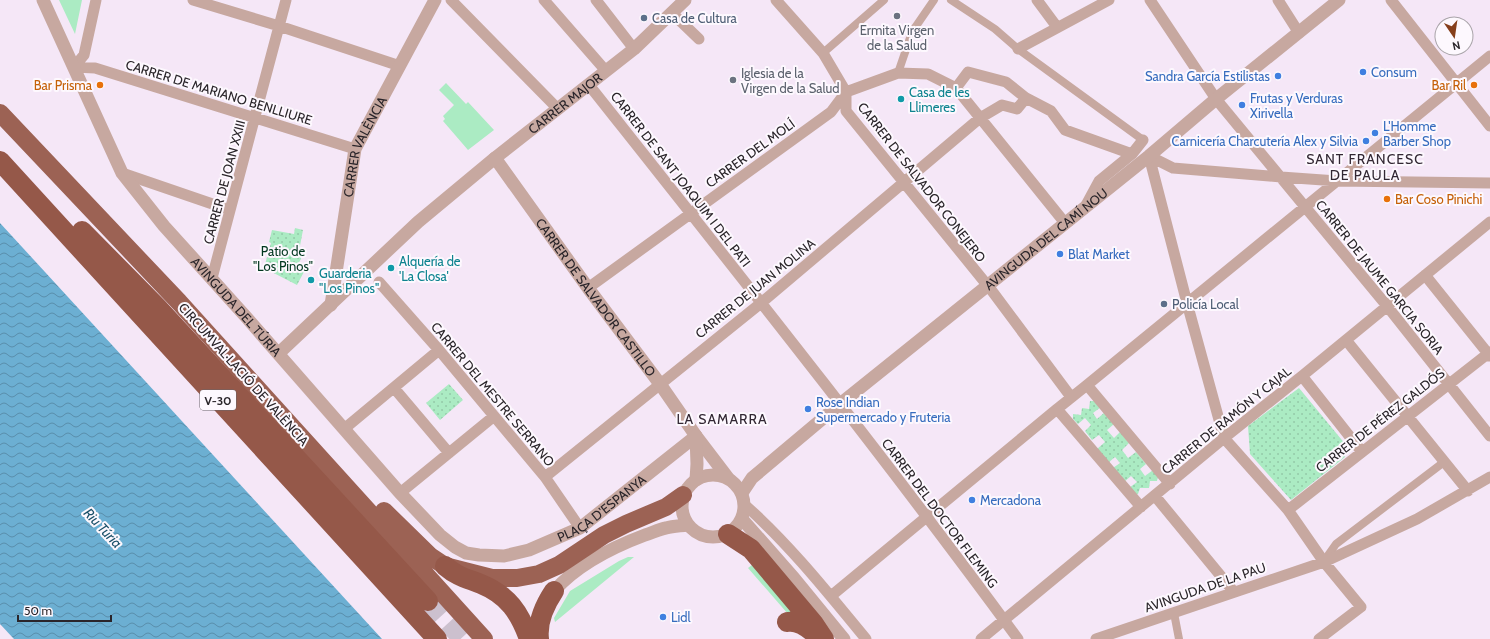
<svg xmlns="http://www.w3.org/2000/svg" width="1490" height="639" viewBox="0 0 1490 639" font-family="Cabin,sans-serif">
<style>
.park{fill:url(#park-dots)}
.garden{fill:#abebc3}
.water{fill:url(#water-waves)}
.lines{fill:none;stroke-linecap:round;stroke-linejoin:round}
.motorway-tunnel{stroke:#ccc0ce;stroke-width:20;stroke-dasharray:20 10;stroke-linecap:butt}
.pedestrian{stroke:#c7a8a0;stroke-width:8}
.minor{stroke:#c7a8a0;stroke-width:11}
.tertiary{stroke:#c7a8a0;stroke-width:13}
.trunk{stroke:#9c6254;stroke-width:18}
.motorway{stroke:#955849;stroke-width:20}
.worship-dot{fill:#6b7280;stroke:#fdf8fe;stroke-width:1.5}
.service-dot{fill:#5c6f8a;stroke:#fdf8fe;stroke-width:1.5}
.shop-dot{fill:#3f7fe0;stroke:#fdf8fe;stroke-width:1.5}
.food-dot{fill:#e8710a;stroke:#fdf8fe;stroke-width:1.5}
.culture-dot{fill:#0f9aa8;stroke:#fdf8fe;stroke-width:1.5}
.labels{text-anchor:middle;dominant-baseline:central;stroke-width:4;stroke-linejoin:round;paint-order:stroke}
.shield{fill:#fdf8fe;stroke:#69646a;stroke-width:1}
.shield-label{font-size:12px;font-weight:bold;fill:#2a252a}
.service-label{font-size:13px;fill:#4e5e75;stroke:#fdf8fe;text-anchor:start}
.worship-label{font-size:13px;fill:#5b616d;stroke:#fdf8fe}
.shop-label{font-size:13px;fill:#366cbe;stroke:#fdf8fe;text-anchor:start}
.food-label{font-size:13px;fill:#c56008;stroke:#fdf8fe;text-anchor:end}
.street-label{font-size:13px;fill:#2a252a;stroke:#fdf8fe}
.culture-label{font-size:13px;fill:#0d838f;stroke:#fdf8fe;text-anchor:start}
.park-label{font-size:13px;fill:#02371f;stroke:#fdf8fe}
.neighbourhood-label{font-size:14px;letter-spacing:1px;fill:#322733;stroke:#fdf8fe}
.water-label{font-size:14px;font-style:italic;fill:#1c516a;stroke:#fdf8fe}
</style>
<defs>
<pattern id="park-dots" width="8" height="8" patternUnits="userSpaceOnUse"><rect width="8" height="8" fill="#abebc3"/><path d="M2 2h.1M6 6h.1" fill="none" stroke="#93c9a8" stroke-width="1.8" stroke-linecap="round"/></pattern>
<pattern id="water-waves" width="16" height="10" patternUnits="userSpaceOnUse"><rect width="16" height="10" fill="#6cafd2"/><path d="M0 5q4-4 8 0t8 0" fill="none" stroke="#598eab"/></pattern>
</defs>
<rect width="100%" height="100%" fill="#f5e7f7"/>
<path class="park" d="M 295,228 L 303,230 L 299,251 L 301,252 L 301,259 L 298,264 L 306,268 L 297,285 L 264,268 L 271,243 L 269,242 L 272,230 L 294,234 Z
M 449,384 L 463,400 L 440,420 L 426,403 Z
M 1299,388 L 1346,445 L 1345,457 L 1291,500 L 1250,454 L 1248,426 Z
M 1090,401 L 1096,401 L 1101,407 L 1093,413 L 1097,419 L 1105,412 L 1114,424 L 1107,430 L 1114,438 L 1120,432 L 1129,443 L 1122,450 L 1128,458 L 1136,452 L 1146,464 L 1140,469 L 1145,476 L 1153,470 L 1158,476 L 1157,481 L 1150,481 L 1149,488 L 1140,488 L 1138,494 L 1134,495 L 1129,488 L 1137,482 L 1131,476 L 1124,482 L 1113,468 L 1120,463 L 1115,457 L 1108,463 L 1097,449 L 1105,442 L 1099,435 L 1092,440 L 1085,431 L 1091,425 L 1085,418 L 1078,424 L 1073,419 L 1073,414 L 1081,415 L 1082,408 L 1089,409 Z"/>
<path class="garden" d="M 59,0 L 82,0 L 75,34 Z
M 446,83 L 466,104 L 468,102 L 494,130 L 468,150 L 443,121 L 445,119 L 443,116 L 454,105 L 439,90 Z
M 628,557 L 634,557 L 555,622 L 554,618 L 570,591 L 619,561 Z
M 756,562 L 804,620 L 788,614 L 748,568 Z"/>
<path class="water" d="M 0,223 L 382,639 L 14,639 L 0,624 Z"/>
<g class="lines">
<path class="motorway-tunnel" d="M 428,601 L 463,639"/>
<path class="pedestrian" d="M 951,0 L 995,29 L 1018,49 L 1143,140
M 823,53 L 884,0
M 898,73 L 912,32 L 934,0
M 1324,561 L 1336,544 L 1444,462
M 1174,613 L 1179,639"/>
<path class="minor" d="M 193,0 L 279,26 L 400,66
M 451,0 L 558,109
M 544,0 L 606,71
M 596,0 L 634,49
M 776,0 L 823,53 L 846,92
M 1037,0 L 1057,27
M 1150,0 L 1216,99 L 1387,306 L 1490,436
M 1278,0 L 1299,33
M 1391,0 L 1490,126
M 672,13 L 699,39
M 1018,49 L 1109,0
M 74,67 L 95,68 L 355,149
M 74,67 L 84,55 L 96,0
M 589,85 C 734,268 880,451 1018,639
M 956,88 L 968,72 L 1006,82 L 1026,98
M 846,92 L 846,111 L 992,291 L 1071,397
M 846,92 L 898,73 L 928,74 L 956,88 L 1065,223
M 1149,156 L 1187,303 L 1224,438 L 1288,510 L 1324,562 L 1361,607 L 1319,639
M 1149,156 L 1173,168 L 1281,177 L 1337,181 L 1490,183
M 122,173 L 230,210
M 1086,205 L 1099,181 L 1132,154 L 1143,140
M 1425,275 L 1490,356
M 212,278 L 286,0
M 379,282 L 439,350 L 545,477 L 580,528
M 588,288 L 831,112 L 846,92
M 1346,340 L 1468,491
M 1302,376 L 1362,452
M 1087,385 L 1490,56
M 394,388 L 449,453
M 344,429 L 439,350
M 545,477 L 761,303 L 980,118 L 1002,105 L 1017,109 L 1026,98 L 1051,111 L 1065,130 L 1132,154
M 400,493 L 493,417
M 1155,496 L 1234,592
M 745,505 C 790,545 828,593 866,639
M 1141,507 L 1057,409 L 1087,385 L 1170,484
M 1288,510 L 1490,352
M 831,596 L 1057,409
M 981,639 L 1224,438 L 1302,376 L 1490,222
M 1096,639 L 1324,562 L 1417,519 L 1490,477"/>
<g class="tertiary">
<path id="s1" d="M 43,0 L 122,173 L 164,226 L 247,318 L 400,493 L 440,535 L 455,547 L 466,553 L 479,555 L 504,556 L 529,550 L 580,528 L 696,436"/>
<path id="s2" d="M 495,158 L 588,288 L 660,384 L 696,436 L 728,478"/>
<path id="s3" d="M 331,305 L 355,149 L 435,0"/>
<path id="s4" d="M 279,353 L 418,222 L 495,158 L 634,49 L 685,0"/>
<circle cx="713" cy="506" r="31"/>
<path d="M 696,480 L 697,464 L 696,436"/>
<path id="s5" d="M 742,493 L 752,478 L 840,404 L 1149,156 L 1216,99 L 1339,0"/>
<path d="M 742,519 L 794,578 L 844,639"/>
<path d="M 554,591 C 577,565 613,547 645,535 C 652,533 659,529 666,528 C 673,526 680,526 687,525"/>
</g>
<path class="trunk" d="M 0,113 L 179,302 L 484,639
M 384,511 L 430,556 L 445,566 L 492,578 L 517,578 L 539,574 L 559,565 L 604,535 L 626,524 L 666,507 L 683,495"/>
<path class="motorway" d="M 0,161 L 437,639
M 82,231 L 158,308 L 428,601
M 728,534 L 751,549 L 814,624 L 824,639
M 445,566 C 458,577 466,578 481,584 C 508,595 520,613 529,639
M 787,622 C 798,620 810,629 818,637
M 539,639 C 537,622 544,606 554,591"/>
</g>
<g class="worship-dot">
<circle cx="897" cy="16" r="4"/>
<circle cx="733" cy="80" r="4"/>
</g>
<g class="service-dot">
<circle cx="644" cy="18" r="4"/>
<circle cx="1164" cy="304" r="4"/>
</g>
<g class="shop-dot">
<circle cx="1363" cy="72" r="4"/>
<circle cx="1278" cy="76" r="4"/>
<circle cx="1242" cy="105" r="4"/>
<circle cx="1375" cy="133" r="4"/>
<circle cx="1366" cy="141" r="4"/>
<circle cx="1060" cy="254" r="4"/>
<circle cx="808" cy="409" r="4"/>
<circle cx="972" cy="500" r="4"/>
<circle cx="663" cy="617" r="4"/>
</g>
<g class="food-dot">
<circle cx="100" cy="85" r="4"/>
<circle cx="1474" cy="85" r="4"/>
<circle cx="1387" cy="199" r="4"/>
</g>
<g class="culture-dot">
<circle cx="901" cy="99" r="4"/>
<circle cx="391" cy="268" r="4"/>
<circle cx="311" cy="280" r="4"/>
</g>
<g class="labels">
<rect class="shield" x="200" y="390" width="36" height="20" rx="3"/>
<g class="shield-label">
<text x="218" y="400">V-30</text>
</g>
<g class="service-label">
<text x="652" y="18">Casa de Cultura</text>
<text x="1172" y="304">Policía Local</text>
</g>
<g class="worship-label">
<text x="897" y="30">Ermita Virgen<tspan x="897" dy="15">de la Salud</tspan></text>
<text x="741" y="73" text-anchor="start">Iglesia de la<tspan x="741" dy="15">Virgen de la Salud</tspan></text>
</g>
<g class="shop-label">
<text x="1371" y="72">Consum</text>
<text x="1270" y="76" text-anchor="end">Sandra García Estilistas</text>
<text x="1250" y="98">Frutas y Verduras<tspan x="1250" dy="15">Xirivella</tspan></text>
<text x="1383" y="126">L'Homme<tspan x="1383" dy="15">Barber Shop</tspan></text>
<text x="1358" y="141" text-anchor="end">Carnicería Charcutería Alex y Silvia</text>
<text x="1068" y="254">Blat Market</text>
<text x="816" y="402">Rose Indian<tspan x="816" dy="15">Supermercado y Fruteria</tspan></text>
<text x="980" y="500">Mercadona</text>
<text x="671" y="617">Lidl</text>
</g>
<g class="food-label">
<text x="92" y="85">Bar Prisma</text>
<text x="1466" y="85">Bar Ril</text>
<text x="1395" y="199" text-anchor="start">Bar Coso Pinichi</text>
</g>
<g class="street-label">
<text transform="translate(219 92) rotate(17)">CARRER DE MARIANO BENLLIURE</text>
<text stroke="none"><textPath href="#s4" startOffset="380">CARRER MAJOR</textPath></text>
<text stroke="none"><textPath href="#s3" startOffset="163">CARRER VALÈNCIA</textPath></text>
<text transform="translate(750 153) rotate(-36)">CARRER DEL MOLÍ</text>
<text transform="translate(681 179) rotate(52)">CARRER DE SANT JOAQUIM I DEL PATI</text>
<text transform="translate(224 182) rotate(-75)">CARRER DE JOAN XXIII</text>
<text transform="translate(922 182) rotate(52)">CARRER DE SALVADOR CONEJERO</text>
<text stroke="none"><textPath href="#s5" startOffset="397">AVINGUDA DEL CAMÍ NOU</textPath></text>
<text transform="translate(1380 277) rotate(51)">CARRER DE JAUME GARCIA SORIA</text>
<text transform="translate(755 288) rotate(-39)">CARRER DE JUAN MOLINA</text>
<text stroke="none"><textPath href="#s2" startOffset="172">CARRER DE SALVADOR CASTILLO</textPath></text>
<text stroke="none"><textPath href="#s1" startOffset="366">AVINGUDA DEL TÚRIA</textPath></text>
<text transform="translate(244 374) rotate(48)">CIRCUMVAL·LACIÓ DE VALÈNCIA</text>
<text transform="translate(493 394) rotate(50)">CARRER DEL MESTRE SERRANO</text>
<text transform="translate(1226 420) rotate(-39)">CARRER DE RAMÓN Y CAJAL</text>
<text transform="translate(1380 420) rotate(-38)">CARRER DE PÉREZ GALDÓS</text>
<text stroke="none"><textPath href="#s1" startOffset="852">PLAÇA D'ESPANYA</textPath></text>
<text transform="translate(940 513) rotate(53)">CARRER DEL DOCTOR FLEMING</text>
<text transform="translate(1205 587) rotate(-19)">AVINGUDA DE LA PAU</text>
</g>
<g class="culture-label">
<text x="909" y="92">Casa de les<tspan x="909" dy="15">Llimeres</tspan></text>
<text x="399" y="261">Alquería de<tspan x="399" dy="15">'La Closa'</tspan></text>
<text x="319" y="273">Guarderia<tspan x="319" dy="15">"Los Pinos"</tspan></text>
</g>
<g class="park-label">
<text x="283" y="251">Patio de<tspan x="283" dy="15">"Los Pinos"</tspan></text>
</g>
<g class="neighbourhood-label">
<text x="1365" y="159">SANT FRANCESC<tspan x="1365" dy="16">DE PAULA</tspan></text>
<text x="722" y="419">LA SAMARRA</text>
</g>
<g class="water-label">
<text transform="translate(103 528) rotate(47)">Riu Túria</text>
</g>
</g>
<g transform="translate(1454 36) rotate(167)"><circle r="19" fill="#fdf8fe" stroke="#a9a4a9"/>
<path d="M0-3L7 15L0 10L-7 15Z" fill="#863f1c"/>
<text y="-6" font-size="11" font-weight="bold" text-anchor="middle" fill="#2a252a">N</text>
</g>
<path d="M18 615v6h93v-6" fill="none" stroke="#2a252a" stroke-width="2"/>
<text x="24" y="615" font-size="12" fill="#2a252a" stroke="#fdf8fe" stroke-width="3" paint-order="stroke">50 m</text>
</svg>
